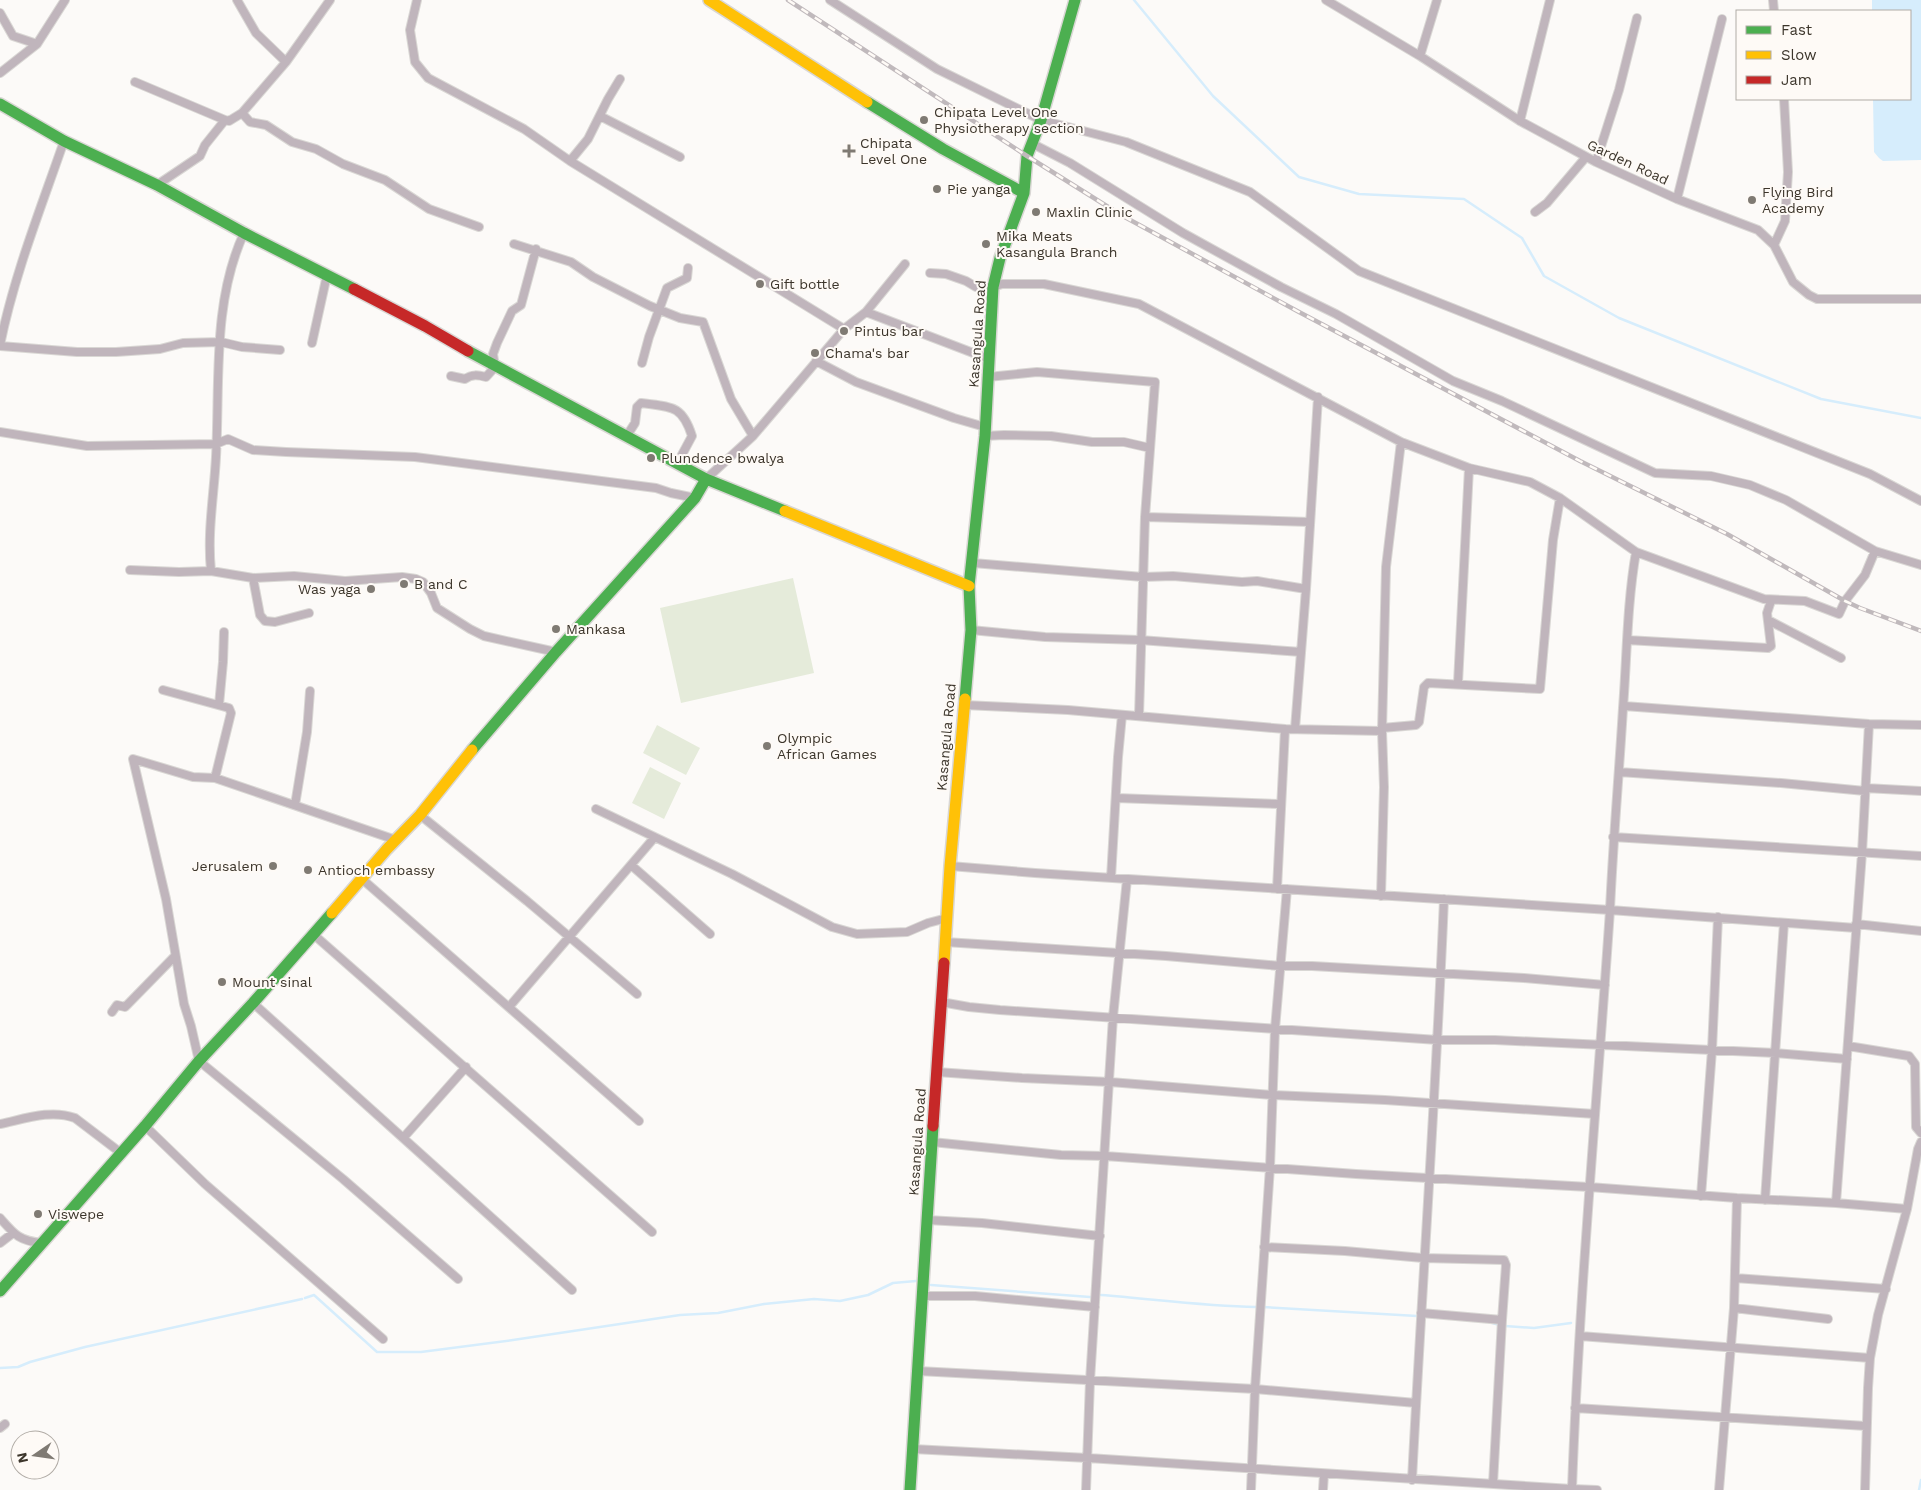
<svg xmlns="http://www.w3.org/2000/svg" width="1921" height="1490" viewBox="0 0 1921 1490" font-family="'Work Sans',sans-serif">
<style>
.green{fill:#e5ebda}
.water{fill:#d6edfc}
.lines{fill:none;stroke-linecap:round;stroke-linejoin:round}
.stream{stroke:#d6edfc;stroke-width:2.5}
.street-casing{stroke:#d9d7d4;stroke-width:10}
.fast-casing{stroke:#d9d7d4;stroke-width:14}
.slow-casing{stroke:#d9d7d4;stroke-width:14}
.jam-casing{stroke:#d9d7d4;stroke-width:14}
.street{stroke:#c0b5bc;stroke-width:8}
.fast{stroke:#4caf50;stroke-width:11}
.slow{stroke:#ffc107;stroke-width:11}
.jam{stroke:#c62828;stroke-width:11}
.rail-casing{stroke:#c0b9bc;stroke-width:4.5}
.rail{stroke:#fefaf6;stroke-width:2.5;stroke-dasharray:8;stroke-linecap:butt}
.poi-dot{fill:#7f7a73;stroke:#fefaf6;stroke-width:2}
.labels{text-anchor:middle;dominant-baseline:central;stroke-width:4;stroke-linejoin:round;paint-order:stroke}
.poi-label{font-size:14px;fill:#3c352b;stroke:#fefaf6;text-anchor:start}
.street-label{font-size:14px;fill:#3c352b;stroke:#fefaf6}
</style>
<rect width="100%" height="100%" fill="#fcfaf8"/>
<path class="green" d="M 793,578 L 814,673 L 681,703 L 660,608 Z
M 657,725 L 700,748 L 686,775 L 643,753 Z
M 650,767 L 681,783 L 664,819 L 632,803 Z"/>
<path class="water" d="M 1872,0 L 1921,0 L 1921,160 L 1883,161 L 1879,158 L 1874,152 L 1873,99 L 1910,99 L 1910,11 L 1872,11 Z"/>
<g class="lines">
<path class="stream" d="M 1134,0 L 1213,96 L 1299,177 L 1359,194 L 1464,199 L 1522,238 L 1544,276 L 1619,318 L 1821,399 L 1921,418
M 931,1285 L 1090,1297
M 1101,1295 C 1153,1299 1204,1306 1256,1307
M 305,1298 L 314,1295 L 377,1352 L 421,1352 L 513,1340 L 680,1315 L 718,1313 L 764,1304 L 814,1299 L 840,1301 L 868,1295 L 893,1283 L 916,1281
M 1263,1307 L 1417,1316
M 1489,1322 L 1499,1325
M 1505,1326 L 1534,1328 L 1571,1323
M 0,1368 L 18,1367 L 30,1362 L 85,1347 L 302,1299
M 1919,1490 L 1921,1480"/>
<g class="street-casing">
<path id="street" d="M 237,0 L 256,33 L 286,62 L 242,113 L 250,122 L 266,125 L 292,142 L 316,149 L 343,164 L 385,180 L 429,209 L 479,227
M 417,0 L 410,30 L 415,62 L 428,78 L 524,129 L 570,161 L 844,329 L 753,436 L 706,479
M 830,0 L 937,69 L 1041,120 L 1126,142 L 1250,192 L 1359,271 L 1870,474 L 1921,501
M 1326,0 L 1420,56 L 1520,121 L 1596,162 L 1677,199 L 1758,230 L 1774,245 L 1793,282 L 1809,295 L 1817,299 L 1921,299
M 1773,0 L 1774,11
M 0,13 L 13,36 L 37,44
M 1420,56 L 1437,0
M 286,62 L 330,0
M 0,73 L 37,44 L 65,0
M 135,82 L 225,120 L 229,121 L 242,113
M 600,116 L 680,157
M 1520,121 L 1550,0
M 1033,144 L 1070,163 L 1183,233 L 1281,287 L 1336,314 L 1453,381 L 1502,401 L 1655,473 L 1711,476 L 1750,485 L 1786,500 L 1875,551 L 1921,565
M 570,161 L 588,139 L 608,99 L 620,79
M 1596,162 L 1619,90 L 1637,18
M 157,185 L 200,156 L 205,145 L 225,120
M 1677,199 L 1722,19
M 1535,212 L 1547,203 L 1586,157
M 244,233 C 212,302 220,383 216,457 C 214,495 207,532 211,571 L 253,578 L 294,576 L 345,581 L 402,577 L 416,579 L 423,582 L 431,593 L 437,608 L 470,629 L 484,636 L 556,652
M 514,244 L 571,262 L 593,277 L 650,306 L 680,318 L 703,322 L 731,399 L 753,436
M 1774,245 L 1785,221 L 1788,172 L 1784,99
M 930,273 L 946,274 L 966,281 L 976,287 L 993,287 L 1002,284 L 1044,284 L 1139,304 L 1401,442 L 1469,468 L 1458,683
M 866,312 L 989,359
M 844,329 L 866,312 L 905,264
M 312,343 L 327,275
M 0,345 C 14,275 41,208 64,141
M 0,346 L 77,352 L 116,352 L 160,349 L 183,343 L 221,342 L 242,347 L 280,350
M 816,361 L 856,382 L 954,418 L 985,427
M 642,363 L 649,337 L 667,288 L 687,278 L 688,268
M 451,376 L 465,379 C 472,374 478,375 486,377 L 495,367 L 493,354 L 497,343 L 512,311 L 521,305 L 536,249
M 988,377 L 1037,372 L 1155,382 L 1145,517 L 1139,716
M 0,432 L 87,446 L 216,444 L 228,439 L 253,450 L 286,452 L 415,457 L 656,488 L 671,493 L 695,498
M 985,436 L 1004,435 L 1051,436 L 1092,442 L 1124,442 L 1150,448
M 626,437 L 635,423 L 637,407 L 641,403 C 670,407 682,404 692,436 L 677,464
M 1469,468 L 1530,482 L 1560,498 L 1636,552 L 1764,599 L 1805,601 L 1839,614 L 1845,601 L 1865,575 L 1875,551
M 1145,517 L 1310,522
M 1636,552 C 1627,604 1627,656 1623,708 C 1619,775 1613,842 1610,910 L 1856,928
M 973,563 L 1143,577 L 1173,576 L 1242,582 L 1257,581 L 1306,589
M 130,570 L 179,572 L 211,571
M 253,578 L 260,615 L 265,621 L 275,622 L 309,613
M 1768,620 L 1841,658
M 971,630 L 1045,637 L 1140,640 L 1301,652
M 1627,640 L 1768,648 L 1771,646 L 1767,613 L 1771,601
M 163,690 L 229,708 L 231,713 L 215,778
M 219,705 L 223,662 L 224,632
M 964,705 L 1068,710 L 1285,729 L 1277,889
M 1624,706 L 1869,724 L 1921,725
M 1382,728 L 1416,725 L 1419,722 L 1424,687 L 1428,683 L 1540,689 L 1553,540 L 1560,498
M 1285,729 L 1382,731 L 1386,567 L 1401,442
M 1295,729 L 1306,589 L 1318,397
M 1619,772 L 1781,783 L 1865,791
M 1865,788 L 1921,791
M 1116,798 L 1280,804
M 295,805 L 307,732 L 310,691
M 596,809 L 732,874 L 832,927 L 857,934 L 907,932 L 928,923 L 947,918
M 420,815 L 527,901 L 637,994
M 1613,837 L 1921,856
M 396,840 L 215,778 L 193,777 L 133,759 L 166,899 L 184,1004 L 191,1026 L 199,1061 L 343,1179 L 458,1279
M 631,865 L 710,934
M 950,866 L 1035,873 L 1610,910 C 1597,1103 1579,1295 1572,1489 L 1597,1490
M 1111,878 L 1118,757 L 1122,715
M 362,879 L 639,1121
M 1381,896 L 1384,787 L 1382,731
M 1856,924 L 1921,931
M 313,934 L 652,1232
M 945,942 L 1166,956 L 1280,966 L 1312,966 L 1524,978 L 1605,985
M 941,1002 L 969,1007 L 1000,1010 L 1438,1040 L 1495,1040 L 1776,1053 L 1847,1059
M 253,1003 L 572,1290
M 509,1007 L 654,838
M 112,1012 L 117,1005 L 125,1007 L 129,1003 L 174,957
M 1848,1046 L 1909,1056 L 1915,1064 L 1916,1127 L 1921,1133
M 937,1072 L 1022,1078 L 1110,1082 L 1273,1095 L 1385,1100 L 1595,1114
M 0,1124 C 24,1119 51,1109 75,1118 L 121,1153
M 145,1126 L 205,1184 L 383,1339
M 404,1137 L 466,1067
M 932,1142 L 1061,1155 L 1105,1156 L 1356,1174 L 1589,1187 L 1737,1198 L 1836,1203 L 1907,1209
M 1701,1196 L 1712,1050 L 1718,917
M 1765,1200 L 1784,923
M 1836,1203 L 1862,853 L 1869,724
M 0,1218 C 14,1234 19,1241 42,1243
M 927,1220 L 982,1223 L 1100,1236
M 0,1243 L 13,1233
M 1264,1247 L 1345,1251 L 1423,1258 L 1504,1260 L 1506,1265 L 1502,1320
M 1735,1278 L 1886,1289
M 922,1296 L 975,1296 L 1095,1307
M 1734,1308 L 1828,1319
M 1421,1313 L 1502,1320 L 1493,1484
M 1580,1336 L 1870,1358
M 918,1371 L 1255,1389 L 1416,1403
M 1575,1408 L 1866,1426
M 0,1428 L 5,1424
M 913,1449 L 1088,1458 L 1572,1489 L 1571,1490
M 1412,1480 C 1422,1286 1436,1093 1444,899
M 1086,1490 L 1090,1381 L 1113,1017 L 1127,879
M 1251,1490 L 1255,1389 L 1270,1167 L 1275,1029 L 1287,889
M 1323,1490 L 1324,1474
M 1719,1490 L 1734,1308 L 1737,1198
M 1865,1490 L 1868,1388 L 1870,1358 L 1878,1315 L 1907,1209 L 1918,1149 L 1921,1142"/>
</g>
<g class="fast-casing">
<path id="fast" d="M 867,102 L 943,149 L 1024,193
M 0,104 L 64,141 L 157,185 L 244,233 L 354,289
M 468,351 L 706,479 L 785,511
M 965,699 L 971,630 L 969,586 L 985,436 L 993,287 L 1000,258 L 1024,193 L 1027,156 L 1041,120 L 1075,0
M 472,750 L 556,652 L 695,498 L 706,479
M 0,1291 L 145,1126 L 199,1061 L 253,1003 L 332,913
M 910,1490 L 933,1126"/>
</g>
<g class="slow-casing">
<path id="slow" d="M 709,0 L 867,102
M 785,511 L 969,586
M 332,913 L 387,849 L 420,815 L 472,750
M 944,963 L 950,866 L 965,699"/>
</g>
<g class="jam-casing">
<path id="jam" d="M 354,289 L 425,326 L 468,351
M 933,1126 L 944,963"/>
</g>
<use href="#street" class="street"/>
<use href="#fast" class="fast"/>
<use href="#slow" class="slow"/>
<use href="#jam" class="jam"/>
<g class="rail-casing">
<path id="rail" d="M 788,0 L 1027,156 L 1121,215 L 1299,312 L 1580,461 L 1727,534 L 1845,601 L 1860,608 L 1921,631"/>
</g>
<use href="#rail" class="rail"/>
</g>
<g class="poi-dot">
<circle cx="924" cy="120" r="5"/>
<path d="M846.5 143.5h5v5h5v5h-5v5h-5v-5h-5v-5h5z"/>
<circle cx="937" cy="189" r="5"/>
<circle cx="1752" cy="200" r="5"/>
<circle cx="1036" cy="212" r="5"/>
<circle cx="986" cy="244" r="5"/>
<circle cx="760" cy="284" r="5"/>
<circle cx="844" cy="331" r="5"/>
<circle cx="815" cy="353" r="5"/>
<circle cx="651" cy="458" r="5"/>
<circle cx="404" cy="584" r="5"/>
<circle cx="371" cy="589" r="5"/>
<circle cx="556" cy="629" r="5"/>
<circle cx="767" cy="746" r="5"/>
<circle cx="273" cy="866" r="5"/>
<circle cx="308" cy="870" r="5"/>
<circle cx="222" cy="982" r="5"/>
<circle cx="38" cy="1214" r="5"/>
</g>
<g class="labels">
<g class="poi-label">
<text x="934" y="112">Chipata Level One<tspan x="934" dy="16">Physiotherapy section</tspan></text>
<text x="860" y="143">Chipata<tspan x="860" dy="16">Level One</tspan></text>
<text x="947" y="189">Pie yanga</text>
<text x="1762" y="192">Flying Bird<tspan x="1762" dy="16">Academy</tspan></text>
<text x="1046" y="212">Maxlin Clinic</text>
<text x="996" y="236">Mika Meats<tspan x="996" dy="16">Kasangula Branch</tspan></text>
<text x="770" y="284">Gift bottle</text>
<text x="854" y="331">Pintus bar</text>
<text x="825" y="353">Chama's bar</text>
<text x="661" y="458">Plundence bwalya</text>
<text x="414" y="584">B and C</text>
<text x="361" y="589" text-anchor="end">Was yaga</text>
<text x="566" y="629">Mankasa</text>
<text x="777" y="738">Olympic<tspan x="777" dy="16">African Games</tspan></text>
<text x="263" y="866" text-anchor="end">Jerusalem</text>
<text x="318" y="870">Antioch embassy</text>
<text x="232" y="982">Mount sinal</text>
<text x="48" y="1214">Viswepe</text>
</g>
<g class="street-label">
<text transform="translate(1628 162) rotate(25)">Garden Road</text>
<text transform="translate(977 334) rotate(-86)">Kasangula Road</text>
<text transform="translate(946 737) rotate(-85)">Kasangula Road</text>
<text transform="translate(917 1142) rotate(-86)">Kasangula Road</text>
</g>
</g>
<rect x="1736" y="10" width="175" height="90" fill="#fefaf6" stroke="#b0aba5"/>
<rect x="1746" y="26" width="25" height="8" fill="#4caf50" stroke="#b0aba5"/>
<text x="1781" y="35" font-size="15" fill="#3c352b">Fast</text>
<rect x="1746" y="51" width="25" height="8" fill="#ffc107" stroke="#b0aba5"/>
<text x="1781" y="60" font-size="15" fill="#3c352b">Slow</text>
<rect x="1746" y="76" width="25" height="8" fill="#c62828" stroke="#b0aba5"/>
<text x="1781" y="85" font-size="15" fill="#3c352b">Jam</text>
<g transform="translate(35 1455) rotate(257)"><circle r="24" fill="#fefaf6" stroke="#b0aba5"/>
<path d="M0-4L9 19L0 12L-9 19Z" fill="#7f7a73"/>
<text y="-8" font-size="14" font-weight="bold" text-anchor="middle" fill="#3c352b">N</text>
</g>
</svg>
